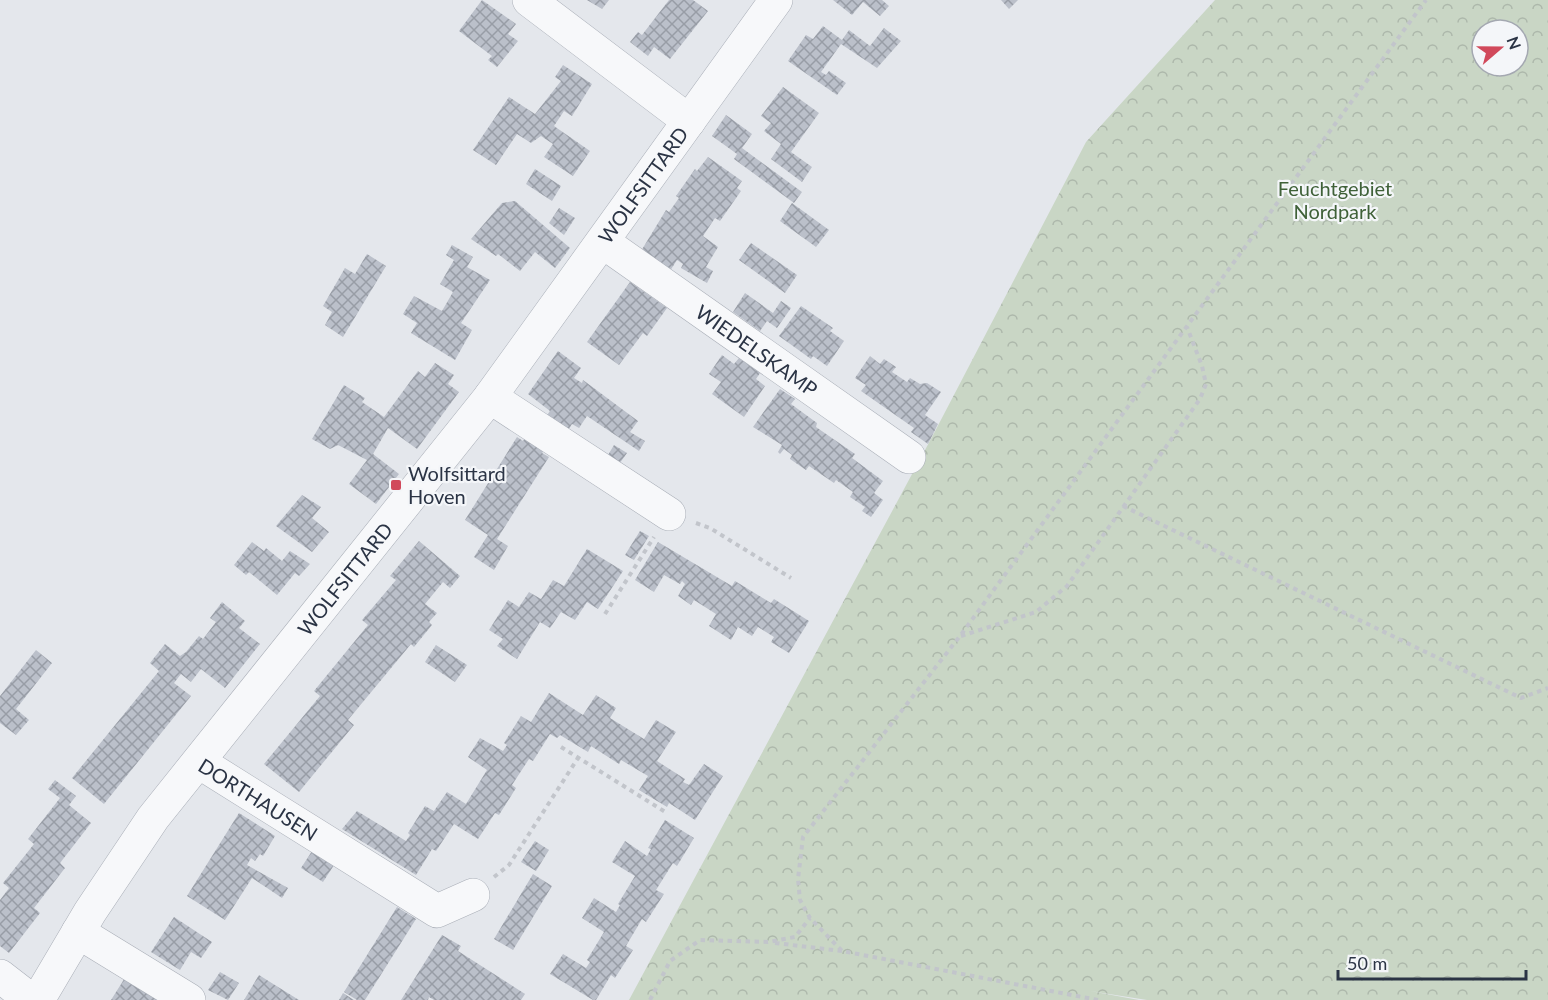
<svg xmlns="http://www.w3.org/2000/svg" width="1548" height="1000" viewBox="0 0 1548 1000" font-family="Lato,sans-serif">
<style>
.forest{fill:url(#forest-crowns);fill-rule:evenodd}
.building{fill:url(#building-cross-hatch)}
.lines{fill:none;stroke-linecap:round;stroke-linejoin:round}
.minor-casing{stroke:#a9aeb7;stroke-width:34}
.path{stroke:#c2c5cb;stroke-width:4;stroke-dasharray:4.5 4.5;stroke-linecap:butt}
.minor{stroke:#f7f8fa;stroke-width:33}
.poi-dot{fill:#d1495b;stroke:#f4f6f9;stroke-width:2}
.labels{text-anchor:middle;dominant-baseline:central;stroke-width:4.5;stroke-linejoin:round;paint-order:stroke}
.street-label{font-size:20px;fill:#2b3445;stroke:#f4f6f9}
.park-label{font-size:20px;fill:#3f6138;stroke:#f4f6f9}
.poi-label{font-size:20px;fill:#2b3445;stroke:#f4f6f9;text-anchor:start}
</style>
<defs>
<pattern id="forest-crowns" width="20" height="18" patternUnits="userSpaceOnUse" patternTransform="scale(1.5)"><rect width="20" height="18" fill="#c9d6c5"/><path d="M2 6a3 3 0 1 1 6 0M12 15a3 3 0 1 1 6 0" fill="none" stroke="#adb8ab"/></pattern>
<pattern id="building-cross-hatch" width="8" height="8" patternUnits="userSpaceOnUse" patternTransform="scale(1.5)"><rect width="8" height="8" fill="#bbc0ca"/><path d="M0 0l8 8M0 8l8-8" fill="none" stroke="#989da6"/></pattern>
</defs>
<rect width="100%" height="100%" fill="#e4e7ec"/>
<path class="forest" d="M 1215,0 L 1548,0 L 1548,1000 L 1147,1000 L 1090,991 L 1139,1000 L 629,1000 L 932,437 L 1086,142 ZM 1482,30 L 1518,30 L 1518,66 L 1482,66 Z"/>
<path class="building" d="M 482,0 L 516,24 L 508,34 L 518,41 L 497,67 L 488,60 L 492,56 L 459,31 Z
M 587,0 L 609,0 L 602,9 Z
M 669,0 L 693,0 L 708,11 L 670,59 L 654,47 L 648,56 L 630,42 L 638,32 L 642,35 Z
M 833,0 L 882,0 L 889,6 L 880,16 L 863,2 L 852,15 Z
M 1001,0 L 1018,0 L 1009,9 Z
M 823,26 L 842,40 L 849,30 L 870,46 L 884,28 L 901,41 L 877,68 L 841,44 L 821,72 L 826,75 L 829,71 L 846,83 L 837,95 L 788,61 L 806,35 L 813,39 Z
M 563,65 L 592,84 L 572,116 L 564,111 L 554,126 L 590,151 L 573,176 L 544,157 L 553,144 L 541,136 L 531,143 L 517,134 L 496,165 L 473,150 L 509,97 L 535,114 L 561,81 L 555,77 Z
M 783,87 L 819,113 L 791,152 L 812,167 L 802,182 L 771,159 L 781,144 L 764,131 L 771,123 L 761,116 Z
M 726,115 L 752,134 L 742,148 L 802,192 L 794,203 L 734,159 L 737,154 L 712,136 Z
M 708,157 L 742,181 L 737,188 L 741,191 L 720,221 L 715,218 L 703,236 L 718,247 L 706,267 L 713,271 L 707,283 L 681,268 L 683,264 L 677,260 L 668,274 L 638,256 L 666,210 L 669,212 L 679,198 L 676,196 L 695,169 L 697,171 Z
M 535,169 L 561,186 L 552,201 L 526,184 Z
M 515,201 L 570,248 L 555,268 L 535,252 L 520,271 L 498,254 L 496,256 L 471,239 L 502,203 Z
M 792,203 L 829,230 L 816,247 L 780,221 Z
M 559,208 L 575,218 L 564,235 L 549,223 Z
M 751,243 L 797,275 L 785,293 L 739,260 Z
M 452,245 L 473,257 L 467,267 L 490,280 L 461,323 L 472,330 L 455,360 L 411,333 L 417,323 L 403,314 L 414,296 L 442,311 L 453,292 L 440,284 L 454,260 L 446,255 Z
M 367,254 L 386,266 L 343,337 L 325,325 L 332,312 L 323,306 L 345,268 L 355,274 Z
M 630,282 L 667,308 L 647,336 L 643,333 L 619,365 L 587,342 Z
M 745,293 L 773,313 L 781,301 L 791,308 L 777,328 L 767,321 L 760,331 L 733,312 Z
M 801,306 L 833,328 L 830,331 L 844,341 L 827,366 L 813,356 L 811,359 L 779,336 Z
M 558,351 L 581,368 L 574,378 L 582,383 L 583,380 L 638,421 L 630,432 L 645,441 L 639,451 L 587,416 L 579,428 L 572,424 L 565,435 L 543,421 L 550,411 L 528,394 Z
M 722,355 L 734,364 L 739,358 L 760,373 L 756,379 L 765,386 L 744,417 L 712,394 L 721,382 L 709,374 Z
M 870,356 L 880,364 L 884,359 L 896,367 L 892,372 L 907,382 L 910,378 L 920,384 L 927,383 L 941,392 L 925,415 L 938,424 L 928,444 L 911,432 L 914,428 L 861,391 L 866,385 L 855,378 Z
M 435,363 L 454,375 L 448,384 L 459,392 L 417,449 L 388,428 L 373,454 L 399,474 L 376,504 L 349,484 L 367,460 L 338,445 L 330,449 L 312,439 L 344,385 L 365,398 L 362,402 L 384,417 L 418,371 L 425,377 Z
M 780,389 L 795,399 L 791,404 L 817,423 L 816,427 L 855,454 L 852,458 L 883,481 L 874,493 L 883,500 L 871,517 L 862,511 L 865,507 L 850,497 L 853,492 L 836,480 L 834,483 L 809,466 L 806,470 L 790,459 L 792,455 L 784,449 L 780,454 L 778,452 L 782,445 L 753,427 Z
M 529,431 L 548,443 L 542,453 L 549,457 L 497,539 L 508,546 L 494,570 L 474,557 L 488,535 L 465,520 L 517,437 L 523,441 Z
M 614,445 L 627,453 L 617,467 L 605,460 Z
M 302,495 L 321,507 L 312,518 L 329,532 L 312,552 L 276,526 Z
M 640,531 L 649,536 L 634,560 L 625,555 Z
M 419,541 L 460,576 L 450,588 L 443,582 L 425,604 L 437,613 L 429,622 L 432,625 L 414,647 L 411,644 L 348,720 L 354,725 L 299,792 L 264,764 L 320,696 L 314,691 L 368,625 L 362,620 L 396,580 L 390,576 Z
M 252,542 L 264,551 L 266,548 L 282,561 L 290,551 L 310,564 L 299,576 L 295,573 L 277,595 L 249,572 L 246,575 L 234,565 Z
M 658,542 L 732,586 L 735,581 L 771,603 L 774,599 L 809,621 L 789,653 L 771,642 L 774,637 L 758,627 L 752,636 L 738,627 L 731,640 L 709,626 L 716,614 L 694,600 L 691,605 L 678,596 L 685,584 L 682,581 L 680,584 L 664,575 L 654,592 L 635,580 Z
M 587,549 L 623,571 L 598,609 L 587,602 L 575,620 L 561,612 L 550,628 L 540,622 L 517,659 L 497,646 L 503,639 L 489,630 L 508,600 L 519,607 L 529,592 L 541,599 L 553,580 L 564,586 Z
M 222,602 L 245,621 L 239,628 L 260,644 L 225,688 L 201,669 L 191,682 L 181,674 L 174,683 L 191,696 L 104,804 L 72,778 L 159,671 L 150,663 L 165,644 L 180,656 L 186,652 L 199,636 L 203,639 L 216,622 L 210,618 Z
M 436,645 L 467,665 L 455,682 L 425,662 Z
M 36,650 L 52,663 L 16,709 L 29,720 L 16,735 L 0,723 L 0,696 Z
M 549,693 L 583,715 L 596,695 L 616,708 L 610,718 L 644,739 L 656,720 L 676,732 L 657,761 L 685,779 L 683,782 L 689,785 L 704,764 L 723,776 L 695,820 L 669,803 L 667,807 L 639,790 L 648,776 L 621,760 L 619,764 L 591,746 L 588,752 L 560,735 L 557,738 L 550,734 L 533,761 L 529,759 L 512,785 L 516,788 L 499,815 L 495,813 L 478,839 L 454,824 L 436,851 L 432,849 L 416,875 L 342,829 L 357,811 L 406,841 L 410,835 L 408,833 L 425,806 L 434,811 L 447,792 L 466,804 L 487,770 L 468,757 L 480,738 L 503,751 L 507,745 L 504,743 L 521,716 L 531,722 Z
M 55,780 L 76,796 L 69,805 L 91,823 L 60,863 L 65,868 L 34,908 L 40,913 L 9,953 L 0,946 L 0,900 L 9,888 L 3,883 L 34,844 L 28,839 L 60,798 L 48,789 Z
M 239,813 L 275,836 L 263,856 L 260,854 L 255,861 L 251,858 L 247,865 L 288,888 L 282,898 L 252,878 L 225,920 L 187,896 Z
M 665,820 L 694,838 L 677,866 L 673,863 L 656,890 L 664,894 L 646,922 L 642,919 L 626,946 L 633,950 L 615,978 L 611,975 L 596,1000 L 593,1000 L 550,974 L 563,954 L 586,968 L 590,962 L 587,960 L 604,932 L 582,918 L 594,898 L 616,912 L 620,905 L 618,904 L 635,876 L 612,862 L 625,841 L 647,856 L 651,849 L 648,848 Z
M 535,841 L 549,850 L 536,871 L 521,862 Z
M 314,848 L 336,862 L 323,882 L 301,868 Z
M 533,874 L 552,886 L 513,950 L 494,939 Z
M 397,907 L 416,919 L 365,1000 L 357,1000 L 344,992 Z
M 174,917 L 212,942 L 201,958 L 191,952 L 180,970 L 151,952 Z
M 442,935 L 461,946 L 458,951 L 525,994 L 521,1000 L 434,1000 L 429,997 L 428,1000 L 401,1000 Z
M 220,972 L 239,983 L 228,1000 L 208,990 Z
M 128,973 L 158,1000 L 111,1000 Z
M 259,975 L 278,987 L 299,1000 L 244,1000 Z
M 343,993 L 354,1000 L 339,1000 Z"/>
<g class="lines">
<g class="minor-casing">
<g id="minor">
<path d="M 529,0 L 689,121"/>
<path id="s1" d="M 603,242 L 909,457"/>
<path d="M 490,397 L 669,514"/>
<path id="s2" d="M 199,762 L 437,911 L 473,895"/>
<path d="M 78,932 L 189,1000"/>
<path d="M 0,976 L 31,1000"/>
<path id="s3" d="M 38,1000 L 90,912 L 153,818 L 490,397 L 776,0"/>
</g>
</g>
<path class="path" d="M 1123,506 L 1521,698 L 1548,688
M 696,523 L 710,528 L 791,578
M 605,614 L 654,537
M 961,636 L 1036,612 L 1067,586 L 1200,399 L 1206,384 L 1202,366 L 1187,327
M 561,747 L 667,813
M 494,877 L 509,865 L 578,758
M 775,943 L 842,951
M 650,1000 L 670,961 L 700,940 L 768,942 L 795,937 L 810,918
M 1098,1000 L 842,951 L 810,918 L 800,900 L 798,879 L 803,837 L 960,636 L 1426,0"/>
<use href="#minor" class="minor"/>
</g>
<rect class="poi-dot" x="390" y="479" width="12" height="12" rx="3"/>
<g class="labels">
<g class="street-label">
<text stroke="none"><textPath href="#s3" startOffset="1016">WOLFSITTARD</textPath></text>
<text stroke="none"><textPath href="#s1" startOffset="188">WIEDELSKAMP</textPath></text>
<text stroke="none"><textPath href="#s3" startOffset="522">WOLFSITTARD</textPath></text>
<text stroke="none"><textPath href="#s2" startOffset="70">DORTHAUSEN</textPath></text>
</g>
<g class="park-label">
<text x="1335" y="188">Feuchtgebiet<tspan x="1335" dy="23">Nordpark</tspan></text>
</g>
<g class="poi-label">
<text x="408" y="473">Wolfsittard<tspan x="408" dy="23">Hoven</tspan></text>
</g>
</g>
<g transform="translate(1500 48) rotate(70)"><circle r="28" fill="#f4f6f9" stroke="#a4a8b1" stroke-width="1.5"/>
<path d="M0-4.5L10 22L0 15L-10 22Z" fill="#d1495b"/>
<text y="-9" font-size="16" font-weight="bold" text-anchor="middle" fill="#2b3445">N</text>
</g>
<path d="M1338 970v9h188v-9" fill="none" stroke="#2b3445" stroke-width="3"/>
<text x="1347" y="970" font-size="18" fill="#2b3445" stroke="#f4f6f9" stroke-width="4.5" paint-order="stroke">50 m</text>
</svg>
